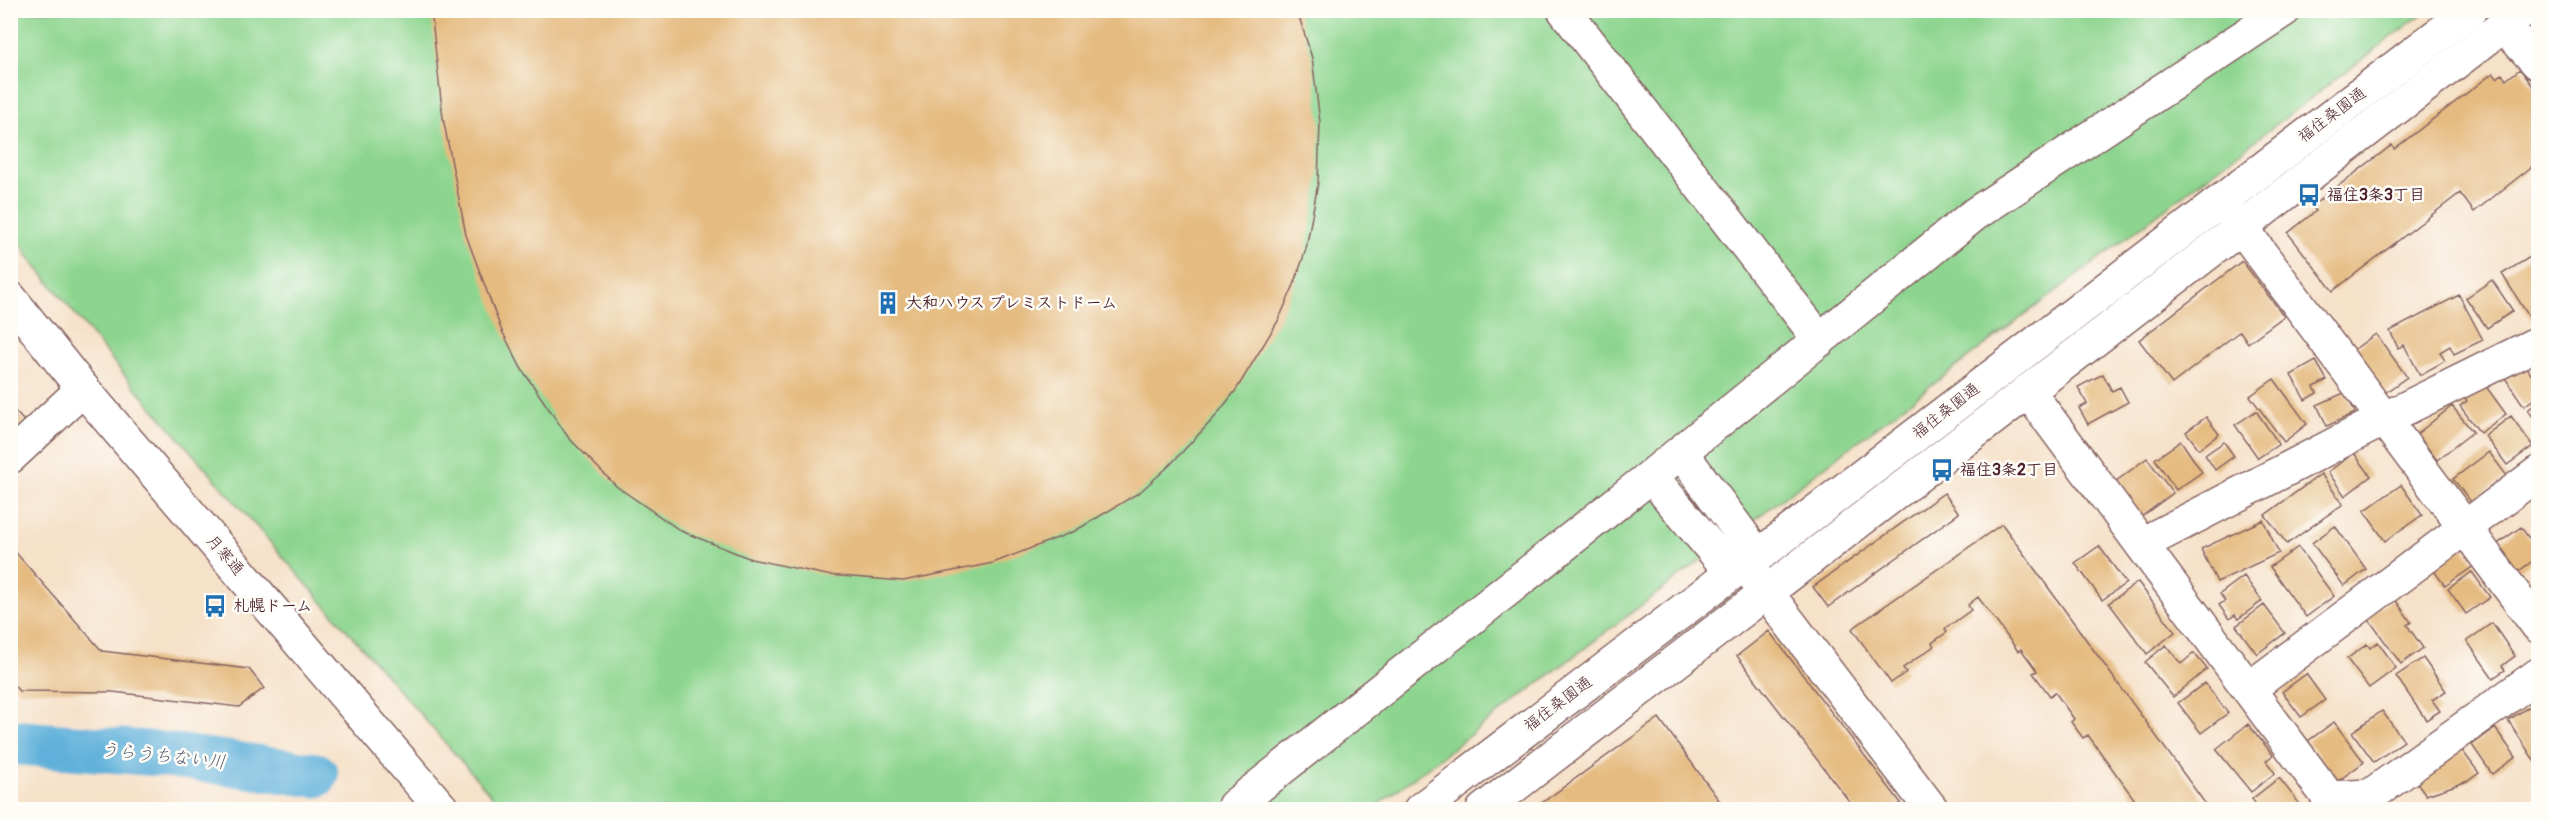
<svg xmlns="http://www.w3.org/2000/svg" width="2549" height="820" viewBox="0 0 2549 820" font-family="Pangolin,'Klee One',sans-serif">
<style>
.green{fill:#8dd58f;stroke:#6c7a5d;stroke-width:1.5}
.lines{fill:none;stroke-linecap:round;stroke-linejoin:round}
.river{stroke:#5fb0da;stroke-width:45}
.building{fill:#e5bb81}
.minor-casing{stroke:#866362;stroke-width:36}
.major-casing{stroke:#866362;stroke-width:36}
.highway-casing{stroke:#866362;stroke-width:36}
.minor{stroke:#fff;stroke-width:33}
.major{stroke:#fff;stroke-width:33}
.highway{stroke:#fff;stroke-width:33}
.labels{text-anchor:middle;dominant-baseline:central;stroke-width:5;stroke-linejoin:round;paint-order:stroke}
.street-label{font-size:16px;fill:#4a1f2b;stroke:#fdfcf7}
.poi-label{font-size:16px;font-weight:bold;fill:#4a1f2b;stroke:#fdfcf7;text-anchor:start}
.water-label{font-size:18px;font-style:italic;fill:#525971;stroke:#fdfcf7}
</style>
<rect width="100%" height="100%" fill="#fdfcf7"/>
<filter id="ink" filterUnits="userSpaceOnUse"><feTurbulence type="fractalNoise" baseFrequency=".0167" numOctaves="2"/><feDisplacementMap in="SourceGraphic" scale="12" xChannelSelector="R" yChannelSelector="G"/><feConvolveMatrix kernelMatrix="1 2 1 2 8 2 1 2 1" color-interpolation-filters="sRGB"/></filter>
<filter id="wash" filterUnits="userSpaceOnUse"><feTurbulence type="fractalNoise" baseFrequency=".008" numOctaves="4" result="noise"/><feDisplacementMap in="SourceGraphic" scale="24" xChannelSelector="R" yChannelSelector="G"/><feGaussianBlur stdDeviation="1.35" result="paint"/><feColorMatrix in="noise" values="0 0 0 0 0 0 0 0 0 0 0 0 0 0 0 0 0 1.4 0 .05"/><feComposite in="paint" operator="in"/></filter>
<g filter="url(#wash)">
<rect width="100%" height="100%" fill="#f6e1c9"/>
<path class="green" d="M 10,11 L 2426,11 L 1371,810 L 503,809 L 131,383 L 27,255 L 11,222 Z"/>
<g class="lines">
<path class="river" d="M 10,742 L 159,754 L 316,775"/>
</g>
<g id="blocks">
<path class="building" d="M 431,10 L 1297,10 L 1312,58 L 1320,122 L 1318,183 L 1306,249 L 1294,285 L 1278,321 L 1236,390 L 1215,417 L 1169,466 L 1140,492 L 1075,531 L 993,563 L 903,581 L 827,575 L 751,559 L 681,531 L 616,486 L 568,437 L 521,368 L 501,329 L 466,235 L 443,118 Z
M 2520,69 L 2538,93 L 2538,171 L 2534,165 L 2474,212 L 2460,193 L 2333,291 L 2288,233 L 2316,211 L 2312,206 L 2392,145 L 2394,149 L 2493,73 L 2497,78 L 2502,74 L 2506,80 Z
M 2535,254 L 2538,259 L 2538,320 L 2533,323 L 2502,274 Z
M 2242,261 L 2284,316 L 2248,343 L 2240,331 L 2172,384 L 2139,340 Z
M 2492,280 L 2513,311 L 2487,328 L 2466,298 Z
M 2459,295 L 2483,340 L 2454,354 L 2450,346 L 2440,352 L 2445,361 L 2420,375 L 2404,345 L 2398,348 L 2390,331 Z
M 2376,334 L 2407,377 L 2383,394 L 2352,351 Z
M 2316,361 L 2327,380 L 2314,387 L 2317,393 L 2305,400 L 2291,375 Z
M 2523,362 L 2538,385 L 2538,396 L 2524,406 L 2503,375 Z
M 2103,374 L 2112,391 L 2120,387 L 2128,402 L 2088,424 L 2079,408 L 2087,404 L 2078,387 Z
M 2274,379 L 2307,424 L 2284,442 L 2250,396 Z
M 2482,381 L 2506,414 L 2480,433 L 2460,406 L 2467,401 L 2463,395 Z
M 2346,392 L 2355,413 L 2327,426 L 2317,405 Z
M 2538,402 L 2538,424 L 2528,410 Z
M 10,406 L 25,422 L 10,435 Z
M 2452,406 L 2473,432 L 2437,460 L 2417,434 Z
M 2256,411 L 2279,444 L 2258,458 L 2235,425 Z
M 2511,416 L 2533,446 L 2507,465 L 2485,436 Z
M 2206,417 L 2219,434 L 2199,449 L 2186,432 Z
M 2181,441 L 2202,472 L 2176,490 L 2155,459 Z
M 2224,442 L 2234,456 L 2215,470 L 2205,455 Z
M 2489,452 L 2507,476 L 2471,502 L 2453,479 Z
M 2354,453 L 2371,476 L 2345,496 L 2328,472 Z
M 2147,458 L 2173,493 L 2141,517 L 2115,482 Z
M 2321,474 L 2343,504 L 2287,544 L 2265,515 Z
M 2401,485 L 2422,515 L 2385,541 L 2364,511 Z
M 1944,493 L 1959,513 L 1828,607 L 1813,587 Z
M 2263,520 L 2279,553 L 2217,582 L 2201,549 Z
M 2002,524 L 2210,810 L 2142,810 L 2088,735 L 2083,738 L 2071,722 L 2074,719 L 2055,692 L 2050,696 L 2033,673 L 2037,671 L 2021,649 L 2018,651 L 1978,597 L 1968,605 L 1971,610 L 1945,629 L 1947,632 L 1932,643 L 1934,646 L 1903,668 L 1906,672 L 1891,683 L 1852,629 Z
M 2335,526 L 2366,569 L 2344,586 L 2312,543 Z
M 2521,527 L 2538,551 L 2538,557 L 2516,573 L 2496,545 Z
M 10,546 L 102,651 L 249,669 L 264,688 L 239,707 L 113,692 L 19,691 L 10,681 Z
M 2099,546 L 2126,583 L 2102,600 L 2075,563 Z
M 2298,547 L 2334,596 L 2306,617 L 2270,567 Z
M 2463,547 L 2475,565 L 2445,586 L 2432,568 Z
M 2472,572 L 2490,597 L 2466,614 L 2448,589 Z
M 2244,576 L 2262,601 L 2238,619 L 2235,615 L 2229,619 L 2219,605 L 2225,601 L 2220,594 Z
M 2138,582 L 2175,632 L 2147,654 L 2109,603 Z
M 2394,598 L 2411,622 L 2407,625 L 2423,648 L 2401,664 L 2367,617 Z
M 2264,605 L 2285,633 L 2257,654 L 2236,626 Z
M 2492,623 L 2515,656 L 2502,666 L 2505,670 L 2493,678 L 2467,641 Z
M 1769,631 L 1901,803 L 1893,810 L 1856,810 L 1737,656 Z
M 2378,642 L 2396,668 L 2369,688 L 2347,659 L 2367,644 L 2370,648 Z
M 2166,645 L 2181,664 L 2194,653 L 2207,669 L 2173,697 L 2145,662 Z
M 2423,658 L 2446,691 L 2432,700 L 2440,711 L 2426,720 L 2396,676 Z
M 2306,674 L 2325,700 L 2301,717 L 2282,692 Z
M 2205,683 L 2228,713 L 2201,733 L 2178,703 Z
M 2538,701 L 2538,762 L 2535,762 L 2508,720 Z
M 2382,711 L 2404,741 L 2374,762 L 2352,732 Z
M 1659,718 L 1726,810 L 1532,810 Z
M 2334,722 L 2364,762 L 2338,781 L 2308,741 Z
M 2248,724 L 2273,755 L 2266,761 L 2275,773 L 2251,792 L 2216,749 Z
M 2495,728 L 2516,757 L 2492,774 L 2472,745 Z
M 2461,749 L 2479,773 L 2468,781 L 2426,795 L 2416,781 Z
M 2279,778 L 2299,803 L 2295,806 L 2298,810 L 2260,810 L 2252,799 Z"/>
</g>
</g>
<g filter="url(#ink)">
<use href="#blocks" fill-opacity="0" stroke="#866362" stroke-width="1.5"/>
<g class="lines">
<g class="minor-casing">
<path id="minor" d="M 1564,10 L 1820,340
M 2504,26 L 2538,63
M 2224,204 L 2538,626
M 2028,391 L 2329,798 L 2370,796 L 2538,675
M 1681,452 L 1758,556
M 10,457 L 83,389
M 1651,476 L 1732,573
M 2142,544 L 2384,419 L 2538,343
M 1745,564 L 1932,810
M 2250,688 L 2538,473
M 1234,806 L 1651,476 L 1975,214 L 2284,10"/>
</g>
<g class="major-casing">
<path id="major" d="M 1420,810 L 1732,573 L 1758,556 L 2470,10
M 1483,810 L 2524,10"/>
</g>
<g class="highway-casing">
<path id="highway" d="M 10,298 L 83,389 L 443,810"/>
</g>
<use href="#minor" class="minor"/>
<use href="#major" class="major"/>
<use href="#highway" class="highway"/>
</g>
</g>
<defs>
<g id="bus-bare" transform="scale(1.8)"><path d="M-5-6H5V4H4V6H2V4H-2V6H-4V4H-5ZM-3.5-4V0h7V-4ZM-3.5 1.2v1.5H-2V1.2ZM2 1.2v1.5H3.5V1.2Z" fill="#1f6fb2" stroke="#fdfcf7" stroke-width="2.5" paint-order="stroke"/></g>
<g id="building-bare" transform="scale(1.8)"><path d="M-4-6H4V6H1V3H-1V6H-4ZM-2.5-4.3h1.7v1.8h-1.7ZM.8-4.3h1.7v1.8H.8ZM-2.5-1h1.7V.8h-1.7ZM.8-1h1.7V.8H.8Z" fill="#1f6fb2" stroke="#fdfcf7" stroke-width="2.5" paint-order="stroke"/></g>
</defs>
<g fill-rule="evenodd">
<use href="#bus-bare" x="2309" y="195"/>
<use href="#building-bare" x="888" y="303"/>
<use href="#bus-bare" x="1942" y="470"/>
<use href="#bus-bare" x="215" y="606"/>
</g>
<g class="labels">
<g class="street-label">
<text transform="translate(2332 115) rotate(-37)">福住桑園通</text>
<text transform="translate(1946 411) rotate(-38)">福住桑園通</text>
<text transform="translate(225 555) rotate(49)">月寒通</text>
<text transform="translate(1558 704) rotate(-37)">福住桑園通</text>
</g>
<g class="poi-label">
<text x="2327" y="195">福住3条3丁目</text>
<text x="906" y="303">大和ハウス プレミストドーム</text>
<text x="1960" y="470">福住3条2丁目</text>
<text x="233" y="606">札幌ドーム</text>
</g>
<g class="water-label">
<text transform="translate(163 756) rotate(6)">うらうちない川</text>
</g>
</g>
<rect width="2549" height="820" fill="none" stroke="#fdfcf7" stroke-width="36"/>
</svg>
